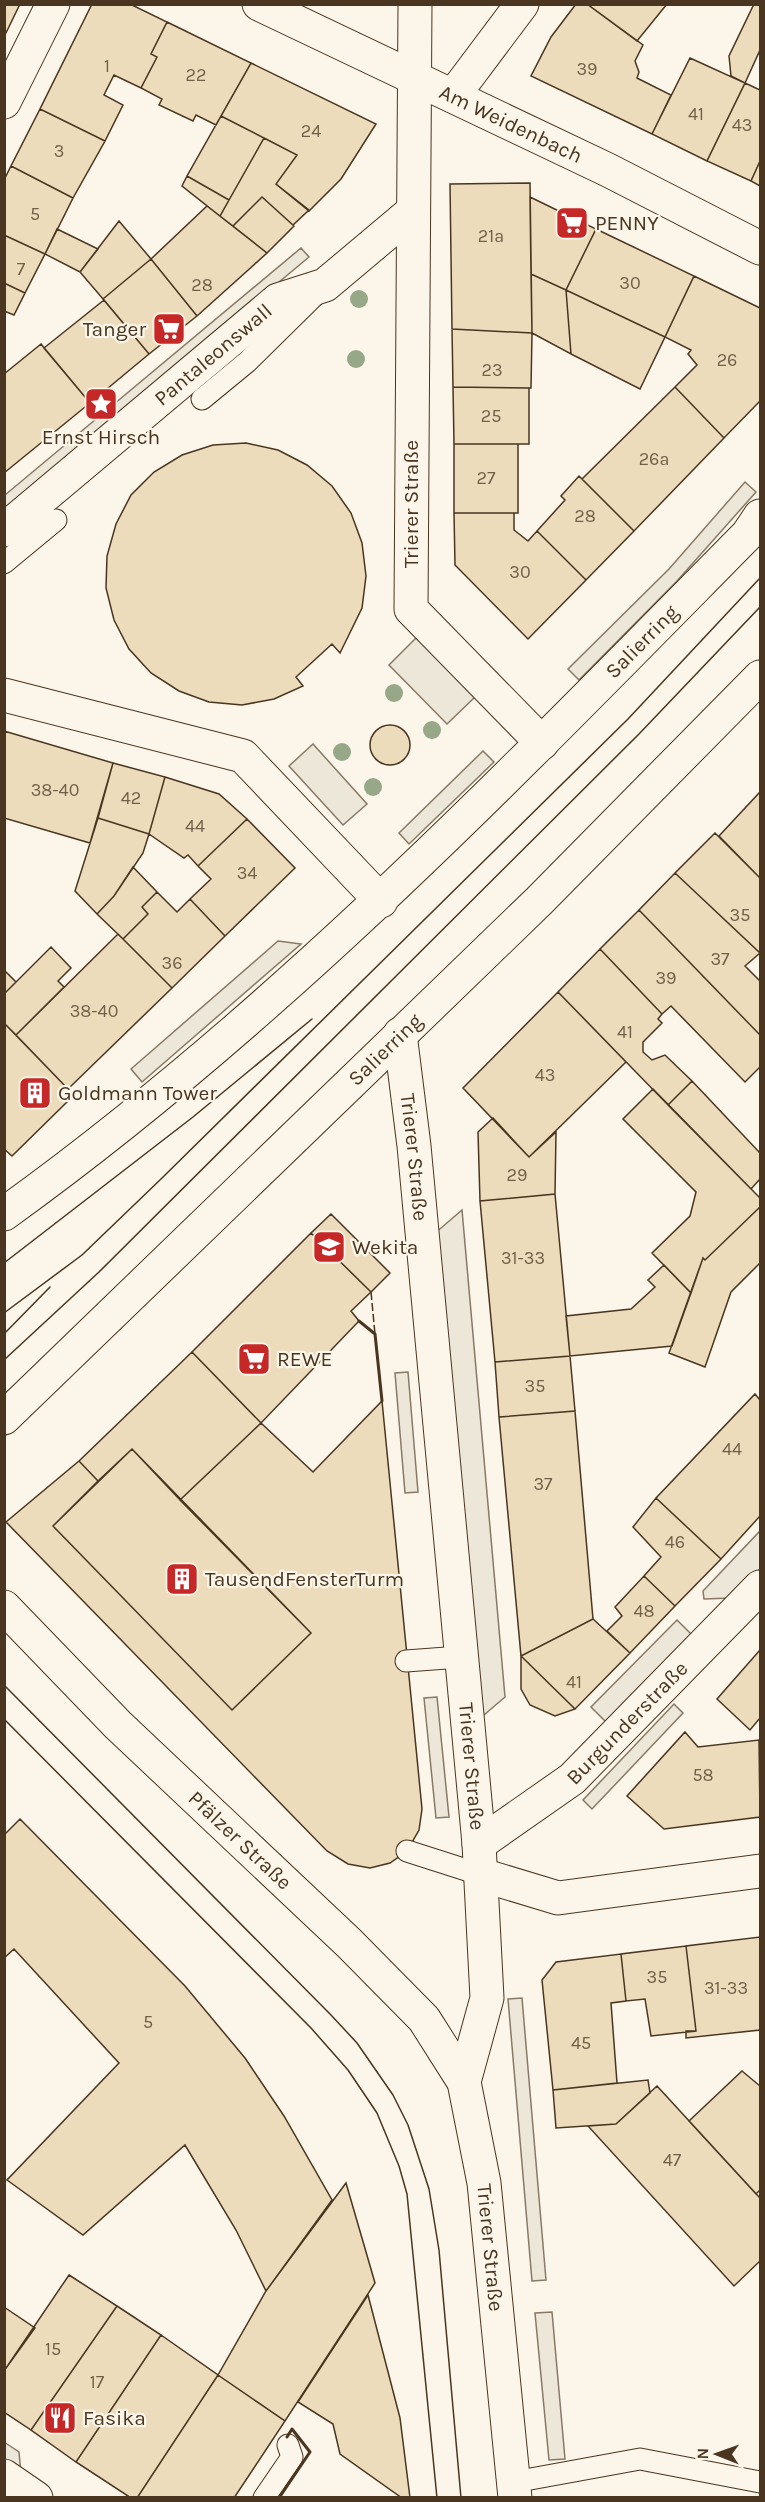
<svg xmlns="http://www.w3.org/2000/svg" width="765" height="2502" viewBox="0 0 765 2502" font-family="Karla,sans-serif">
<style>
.parking{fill:#ede7d9;stroke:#887966;stroke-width:1.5}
.building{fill:#ecdcbc;stroke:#4a3520;stroke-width:1.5}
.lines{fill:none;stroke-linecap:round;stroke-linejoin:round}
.service-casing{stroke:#4a3520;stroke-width:23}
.minor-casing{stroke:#4a3520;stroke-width:35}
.tertiary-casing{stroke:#4a3520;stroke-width:35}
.primary-casing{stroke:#4a3520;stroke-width:35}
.service{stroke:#fbf6e9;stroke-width:21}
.minor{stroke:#fbf6e9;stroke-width:33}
.tertiary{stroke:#fbf6e9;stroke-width:33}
.primary{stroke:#fbf6e9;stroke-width:33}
.tram{stroke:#4a3520;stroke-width:1.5}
.fence{stroke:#4a3520;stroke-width:1.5;stroke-dasharray:8 3;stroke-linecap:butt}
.wall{stroke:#4a3520;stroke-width:3}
.tree{fill:#96a887}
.labels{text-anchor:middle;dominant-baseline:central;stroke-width:4.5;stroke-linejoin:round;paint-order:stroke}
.number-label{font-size:18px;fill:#725f47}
.street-label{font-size:21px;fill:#4a3520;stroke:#fbf6e9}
.poi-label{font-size:21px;fill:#4a3520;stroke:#fbf6e9;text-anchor:start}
</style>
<rect width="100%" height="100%" fill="#fbf6e9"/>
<path class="parking" d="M 301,248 L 309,257 L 5,511 L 5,495 Z
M 745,482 L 756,492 L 677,581 L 579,680 L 568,669 L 669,569 Z
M 417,637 L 475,697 L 447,724 L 389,665 Z
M 313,744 L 367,804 L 343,825 L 289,766 Z
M 483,751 L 494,762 L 409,844 L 399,833 Z
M 278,941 L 301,944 L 142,1082 L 131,1069 Z
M 462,1210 L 505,1697 L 478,1720 L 434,1234 Z
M 408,1372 L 418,1492 L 405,1493 L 395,1373 Z
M 760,1531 L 760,1569 L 732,1598 L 704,1599 L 703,1591 Z
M 677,1620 L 696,1639 L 609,1725 L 591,1707 Z
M 437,1697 L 449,1817 L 436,1818 L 424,1698 Z
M 674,1704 L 683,1713 L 592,1809 L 583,1800 Z
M 522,1998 L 546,2280 L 532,2281 L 508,1999 Z
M 552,2312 L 565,2459 L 549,2460 L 535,2313 Z
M 4,2442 L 19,2452 L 21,2474 L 5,2462 Z"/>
<path class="building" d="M 4,4 L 20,4 L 4,37 Z
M 92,4 L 130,4 L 167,22 L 151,54 L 157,57 L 141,88 L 114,75 L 104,95 L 123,105 L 105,141 L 40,109 Z
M 576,4 L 587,4 L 643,45 L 635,61 L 639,72 L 637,78 L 671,95 L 652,134 L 531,76 L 551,37 Z
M 587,4 L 667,4 L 637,41 Z
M 754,4 L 760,4 L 760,50 L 745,83 L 731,76 L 729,56 Z
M 167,22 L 251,63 L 216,125 L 196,115 L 193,121 L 159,105 L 162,99 L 141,88 L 157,57 L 151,54 Z
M 690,58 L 745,83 L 707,161 L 652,134 Z
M 251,63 L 376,124 L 341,179 L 309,211 L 276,184 L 297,155 L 221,116 Z
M 745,83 L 760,90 L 760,161 L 751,181 L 707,161 Z
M 40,109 L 105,141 L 73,198 L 11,166 Z
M 221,116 L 264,138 L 229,200 L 187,176 Z
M 264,138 L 297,155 L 276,184 L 309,210 L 293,225 L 262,197 L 233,226 L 220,216 Z
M 760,161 L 760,186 L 751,181 Z
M 11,166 L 73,198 L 45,254 L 4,235 L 4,180 Z
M 187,176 L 229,200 L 220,216 L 182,186 Z
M 530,183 L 532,333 L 452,329 L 450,184 Z
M 262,197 L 294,226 L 267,253 L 233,226 Z
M 530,197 L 596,229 L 566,290 L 531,274 Z
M 207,206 L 267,253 L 197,316 L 151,259 Z
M 119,221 L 151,259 L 103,299 L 80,272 Z
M 57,229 L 98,249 L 80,272 L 45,254 Z
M 596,229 L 694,276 L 665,337 L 566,290 Z
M 4,235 L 45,254 L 25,293 L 4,283 Z
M 151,259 L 197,316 L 149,354 L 103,299 Z
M 531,274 L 566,290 L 571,354 L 532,333 Z
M 694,276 L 760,308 L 760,401 L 724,438 L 675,387 L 697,365 L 688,354 L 691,350 L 665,337 Z
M 4,283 L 25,293 L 14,315 L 4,311 Z
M 566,290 L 665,337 L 640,389 L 571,354 Z
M 104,300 L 149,354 L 90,403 L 44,348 Z
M 452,329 L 532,333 L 531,388 L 453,387 Z
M 41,344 L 90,403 L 4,473 L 4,374 Z
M 453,387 L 529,388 L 529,444 L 454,444 Z
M 675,387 L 724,438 L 634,531 L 582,479 Z
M 246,443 L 278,450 L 307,465 L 332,486 L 351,513 L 362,543 L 366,576 L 362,608 L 340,653 L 332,644 L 296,677 L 303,686 L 274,699 L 242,705 L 209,702 L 179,691 L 151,673 L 129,649 L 114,620 L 106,588 L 107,556 L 116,524 L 131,495 L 154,472 L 182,455 L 213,445 Z
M 454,444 L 518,444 L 518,513 L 454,513 Z
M 579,476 L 634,531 L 586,580 L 537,531 L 565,500 L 561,496 Z
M 454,513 L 514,513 L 514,530 L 528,541 L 537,531 L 586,580 L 528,639 L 455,565 Z
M370 745a20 20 0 1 1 40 0a20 20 0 1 1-40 0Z
M 4,731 L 113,763 L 90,843 L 4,818 Z
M 113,763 L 165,777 L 149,834 L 98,818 Z
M 165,777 L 219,794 L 247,819 L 198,866 L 188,855 L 184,858 L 149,834 Z
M 760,792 L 760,878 L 719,836 Z
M 98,818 L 149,834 L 143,853 L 114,896 L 97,914 L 75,891 Z
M 247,819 L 295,868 L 225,936 L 190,899 L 211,879 L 198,866 Z
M 715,833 L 760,878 L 760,953 L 675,873 Z
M 133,867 L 157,892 L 142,907 L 148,914 L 123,939 L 97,914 L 114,896 Z
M 675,873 L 760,953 L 745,966 L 760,981 L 760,1035 L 639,910 Z
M 157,892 L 177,912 L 190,899 L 225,936 L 172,988 L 123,939 L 148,914 L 142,907 Z
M 639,910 L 760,1035 L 760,1067 L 745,1082 L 671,1006 L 662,1014 L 600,949 Z
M 118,934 L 172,988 L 68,1089 L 16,1035 Z
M 51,947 L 71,968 L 58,981 L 64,987 L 16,1035 L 4,1023 L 4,994 Z
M 600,949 L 662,1014 L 658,1019 L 662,1023 L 643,1042 L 643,1052 L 652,1060 L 665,1055 L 692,1081 L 668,1105 L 558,992 Z
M 4,970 L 16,982 L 4,994 Z
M 558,992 L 626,1062 L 529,1157 L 463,1088 Z
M 4,1023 L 68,1089 L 61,1096 L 67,1102 L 12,1156 L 4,1149 Z
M 692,1081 L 760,1153 L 760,1179 L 751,1189 L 668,1105 Z
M 653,1089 L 760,1198 L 760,1207 L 705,1260 L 703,1258 L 691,1293 L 652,1253 L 690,1216 L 696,1192 L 623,1119 Z
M 493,1118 L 529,1157 L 556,1132 L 555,1194 L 480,1201 L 478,1132 Z
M 555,1194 L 570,1356 L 495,1362 L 480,1201 Z
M 760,1207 L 760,1263 L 731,1292 L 705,1367 L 669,1353 L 703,1258 L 705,1260 Z
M 331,1214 L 390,1273 L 371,1292 L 311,1233 Z
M 311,1233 L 371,1292 L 351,1311 L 359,1321 L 261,1423 L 192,1352 Z
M 664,1265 L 691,1293 L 672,1346 L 570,1356 L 566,1316 L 631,1309 L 655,1287 L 648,1280 Z
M 192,1352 L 261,1423 L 180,1500 L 132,1449 L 98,1481 L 79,1461 Z
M 570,1356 L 575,1411 L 499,1417 L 495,1362 Z
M 755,1394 L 760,1400 L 760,1516 L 721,1559 L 656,1498 Z
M 382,1401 L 422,1809 L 419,1830 L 407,1851 L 390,1863 L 370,1868 L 348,1864 L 327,1851 L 6,1522 L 79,1461 L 98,1481 L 53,1526 L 232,1710 L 311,1633 L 180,1500 L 261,1423 L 313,1472 Z
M 575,1411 L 593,1619 L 521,1656 L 499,1417 Z
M 132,1449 L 311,1633 L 232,1710 L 53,1526 Z
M 656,1498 L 721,1559 L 675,1606 L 644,1576 L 661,1557 L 633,1527 Z
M 644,1576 L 675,1606 L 630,1653 L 607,1631 L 622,1616 L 615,1607 Z
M 593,1619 L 630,1653 L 575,1709 L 521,1656 Z
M 760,1650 L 760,1718 L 750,1730 L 717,1699 Z
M 521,1656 L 575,1709 L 555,1716 L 530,1705 L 521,1689 Z
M 685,1732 L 698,1747 L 759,1740 L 760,1817 L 664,1829 L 627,1796 Z
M 20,1819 L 185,1986 L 245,2058 L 284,2116 L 332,2200 L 266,2291 L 236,2230 L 185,2145 L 83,2235 L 7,2180 L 119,2063 L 14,1949 L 4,1958 L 4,1835 Z
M 760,1937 L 760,2030 L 686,2038 L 686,2031 L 696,2031 L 686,1946 Z
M 686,1946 L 696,2031 L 651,2036 L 645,1999 L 626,2001 L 621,1954 Z
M 621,1954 L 626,2001 L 611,2003 L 617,2083 L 553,2090 L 542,1980 L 556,1962 Z
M 742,2071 L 760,2086 L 760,2190 L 756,2194 L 689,2121 Z
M 648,2080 L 650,2093 L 616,2124 L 556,2128 L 553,2090 Z
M 657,2086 L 760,2198 L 760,2261 L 734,2286 L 588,2126 L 616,2124 Z
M 346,2183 L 375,2283 L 285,2421 L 218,2375 L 266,2291 Z
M 69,2275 L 117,2306 L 31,2430 L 4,2412 L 4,2371 Z
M 368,2295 L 400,2418 L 410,2498 L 402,2498 L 340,2454 L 333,2424 L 298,2402 Z
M 117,2306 L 161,2335 L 76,2462 L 31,2430 Z
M 4,2307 L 35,2328 L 4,2371 Z
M 161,2335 L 218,2375 L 137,2498 L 131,2498 L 76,2462 Z
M 218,2375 L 285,2421 L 234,2498 L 137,2498 Z"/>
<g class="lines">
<g class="service-casing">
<path id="service" d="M 202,399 L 247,362 L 318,292
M 4,563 L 56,520
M 406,1661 L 460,1657
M 407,1851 L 482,1875
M 514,2482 L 640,2459 L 760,2482
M 264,2498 L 292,2457 L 288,2445"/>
</g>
<g class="minor-casing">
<g id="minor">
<path d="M 415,4 L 411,609 L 542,743"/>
<path d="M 453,96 L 522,4"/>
<path d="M 4,102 L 53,4"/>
<path id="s1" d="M 4,530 L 278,300 L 325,285 L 412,212"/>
<path d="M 4,695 L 243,756 L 381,901"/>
<path id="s2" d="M 400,1034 L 414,1146 L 479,1844 L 487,1998 L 464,2082"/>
<path id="s3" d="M 479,1844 L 572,1779 L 760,1587"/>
<path d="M 482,1875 L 558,1898 L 760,1871"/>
</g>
</g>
<g class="tertiary-casing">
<g id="tertiary">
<path id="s4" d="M 259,4 L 608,170 L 760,248"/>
</g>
</g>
<g class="primary-casing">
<g id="primary">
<path id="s5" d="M 4,1214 C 278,1017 512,773 748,534 L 760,516"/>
<path id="s6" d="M 4,1418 L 539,901 L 760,677"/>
<path id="s7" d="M 4,1607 L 118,1725 L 349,1943 L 424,2019 L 464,2082 L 484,2183 L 515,2498"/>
<path d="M 4,2476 L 36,2498"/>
</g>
</g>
<use href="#service" class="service"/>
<use href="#minor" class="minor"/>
<use href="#tertiary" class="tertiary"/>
<use href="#primary" class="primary"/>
<path class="tram" d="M 4,1263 L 193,1117 L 312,1019
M 4,1313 L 82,1255 L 161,1179 L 628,719 L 760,578
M 4,1334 L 50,1287
M 4,1360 L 99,1272 L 639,734 L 760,607
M 4,1685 L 331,2015 L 357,2043 L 393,2095 L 408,2125 L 429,2189 L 439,2250 L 461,2498
M 4,1719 L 311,2028 L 348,2070 L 377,2113 L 399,2166 L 407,2194 L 437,2498"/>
<path class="fence" d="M 371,1292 L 375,1334"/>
<path class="wall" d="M 359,1321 L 375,1334 L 382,1401
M 279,2498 L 310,2452 L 292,2429 L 287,2437"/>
</g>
<g class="tree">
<circle cx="359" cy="299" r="9"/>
<circle cx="356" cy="359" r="9"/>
<circle cx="394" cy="693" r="9"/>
<circle cx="432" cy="730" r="9"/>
<circle cx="342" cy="752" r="9"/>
<circle cx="373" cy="787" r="9"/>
</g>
<defs>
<g id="supermarket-square" transform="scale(1.725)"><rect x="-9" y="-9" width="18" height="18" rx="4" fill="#c62828" stroke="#fbf6e9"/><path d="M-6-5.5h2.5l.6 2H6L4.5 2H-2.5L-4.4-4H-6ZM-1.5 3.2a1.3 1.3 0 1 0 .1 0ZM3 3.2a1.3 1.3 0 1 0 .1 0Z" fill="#fff"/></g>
<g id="sight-square" transform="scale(1.725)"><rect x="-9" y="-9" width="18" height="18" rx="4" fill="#c62828" stroke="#fbf6e9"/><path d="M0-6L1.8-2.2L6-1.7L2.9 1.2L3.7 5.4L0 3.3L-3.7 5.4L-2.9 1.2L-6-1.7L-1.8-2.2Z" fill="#fff"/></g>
<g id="building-square" transform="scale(1.725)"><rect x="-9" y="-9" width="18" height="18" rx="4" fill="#c62828" stroke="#fbf6e9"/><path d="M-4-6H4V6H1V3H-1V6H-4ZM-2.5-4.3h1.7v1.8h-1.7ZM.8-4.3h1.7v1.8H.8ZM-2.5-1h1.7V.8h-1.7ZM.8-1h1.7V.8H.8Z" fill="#fff"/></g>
<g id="school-square" transform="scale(1.725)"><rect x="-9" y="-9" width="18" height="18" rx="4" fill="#c62828" stroke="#fbf6e9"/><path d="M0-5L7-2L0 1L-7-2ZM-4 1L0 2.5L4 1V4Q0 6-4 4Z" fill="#fff"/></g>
<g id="restaurant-square" transform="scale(1.725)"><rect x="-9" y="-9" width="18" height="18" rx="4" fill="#c62828" stroke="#fbf6e9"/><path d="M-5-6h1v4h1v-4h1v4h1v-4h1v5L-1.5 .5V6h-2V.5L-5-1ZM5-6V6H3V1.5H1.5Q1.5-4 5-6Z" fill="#fff"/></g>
</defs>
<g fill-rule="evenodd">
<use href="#supermarket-square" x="572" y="223"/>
<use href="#supermarket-square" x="169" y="329"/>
<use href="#sight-square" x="101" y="404"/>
<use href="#building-square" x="35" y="1093"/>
<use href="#school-square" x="329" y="1247"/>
<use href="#supermarket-square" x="254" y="1359"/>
<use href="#building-square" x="182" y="1579"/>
<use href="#restaurant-square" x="60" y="2418"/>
</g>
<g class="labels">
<g class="number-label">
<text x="107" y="66">1</text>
<text x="587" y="69">39</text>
<text x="196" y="75">22</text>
<text x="696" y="114">41</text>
<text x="742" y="125">43</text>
<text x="311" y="131">24</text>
<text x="59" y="151">3</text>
<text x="35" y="214">5</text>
<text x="491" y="236">21a</text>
<text x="21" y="269">7</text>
<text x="630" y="283">30</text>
<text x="202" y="285">28</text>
<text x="727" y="360">26</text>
<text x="492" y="370">23</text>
<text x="491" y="416">25</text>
<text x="654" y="459">26a</text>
<text x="486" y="478">27</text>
<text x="585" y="516">28</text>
<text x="520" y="572">30</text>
<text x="55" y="790">38-40</text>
<text x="131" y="798">42</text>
<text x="195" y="826">44</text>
<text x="247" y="873">34</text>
<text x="740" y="915">35</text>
<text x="720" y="959">37</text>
<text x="172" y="963">36</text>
<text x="666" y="978">39</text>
<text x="94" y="1011">38-40</text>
<text x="625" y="1032">41</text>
<text x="545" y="1075">43</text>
<text x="517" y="1175">29</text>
<text x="523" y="1258">31-33</text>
<text x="535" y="1386">35</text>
<text x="732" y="1449">44</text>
<text x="543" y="1484">37</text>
<text x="675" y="1542">46</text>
<text x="644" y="1611">48</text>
<text x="574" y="1682">41</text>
<text x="703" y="1775">58</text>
<text x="657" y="1977">35</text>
<text x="726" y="1988">31-33</text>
<text x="148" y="2022">5</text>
<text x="581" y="2043">45</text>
<text x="672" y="2160">47</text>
<text x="53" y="2349">15</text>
<text x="97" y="2382">17</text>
</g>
<g class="street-label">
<text stroke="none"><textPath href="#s4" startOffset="279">Am Weidenbach</textPath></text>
<text stroke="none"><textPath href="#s1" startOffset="273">Pantaleonswall</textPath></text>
<text transform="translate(411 504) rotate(-90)">Trierer Straße</text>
<text stroke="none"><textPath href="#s5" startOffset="858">Salierring</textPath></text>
<text stroke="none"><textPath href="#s6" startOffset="530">Salierring</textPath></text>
<text stroke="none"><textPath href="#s2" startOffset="124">Trierer Straße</textPath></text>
<text stroke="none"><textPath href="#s3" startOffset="192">Burgunderstraße</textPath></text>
<text stroke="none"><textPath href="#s2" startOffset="736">Trierer Straße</textPath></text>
<text stroke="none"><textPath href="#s7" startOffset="332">Pfälzer Straße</textPath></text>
<text stroke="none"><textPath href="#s7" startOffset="831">Trierer Straße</textPath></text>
</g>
<g class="poi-label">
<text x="595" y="223">PENNY</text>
<text x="146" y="329" text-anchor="end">Tanger</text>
<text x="101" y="437" text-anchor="middle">Ernst Hirsch</text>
<text x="58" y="1093">Goldmann Tower</text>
<text x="352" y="1247">Wekita</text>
<text x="277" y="1359">REWE</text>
<text x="205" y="1579">TausendFensterTurm</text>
<text x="83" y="2418">Fasika</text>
</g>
</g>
<rect width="765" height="2502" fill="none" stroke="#4a3520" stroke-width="12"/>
<g transform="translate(717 2454) rotate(271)" stroke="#fbf6e9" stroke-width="4.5" paint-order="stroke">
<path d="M0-4.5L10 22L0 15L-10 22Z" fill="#4a3520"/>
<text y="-9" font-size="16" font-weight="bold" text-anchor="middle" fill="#4a3520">N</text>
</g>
</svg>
